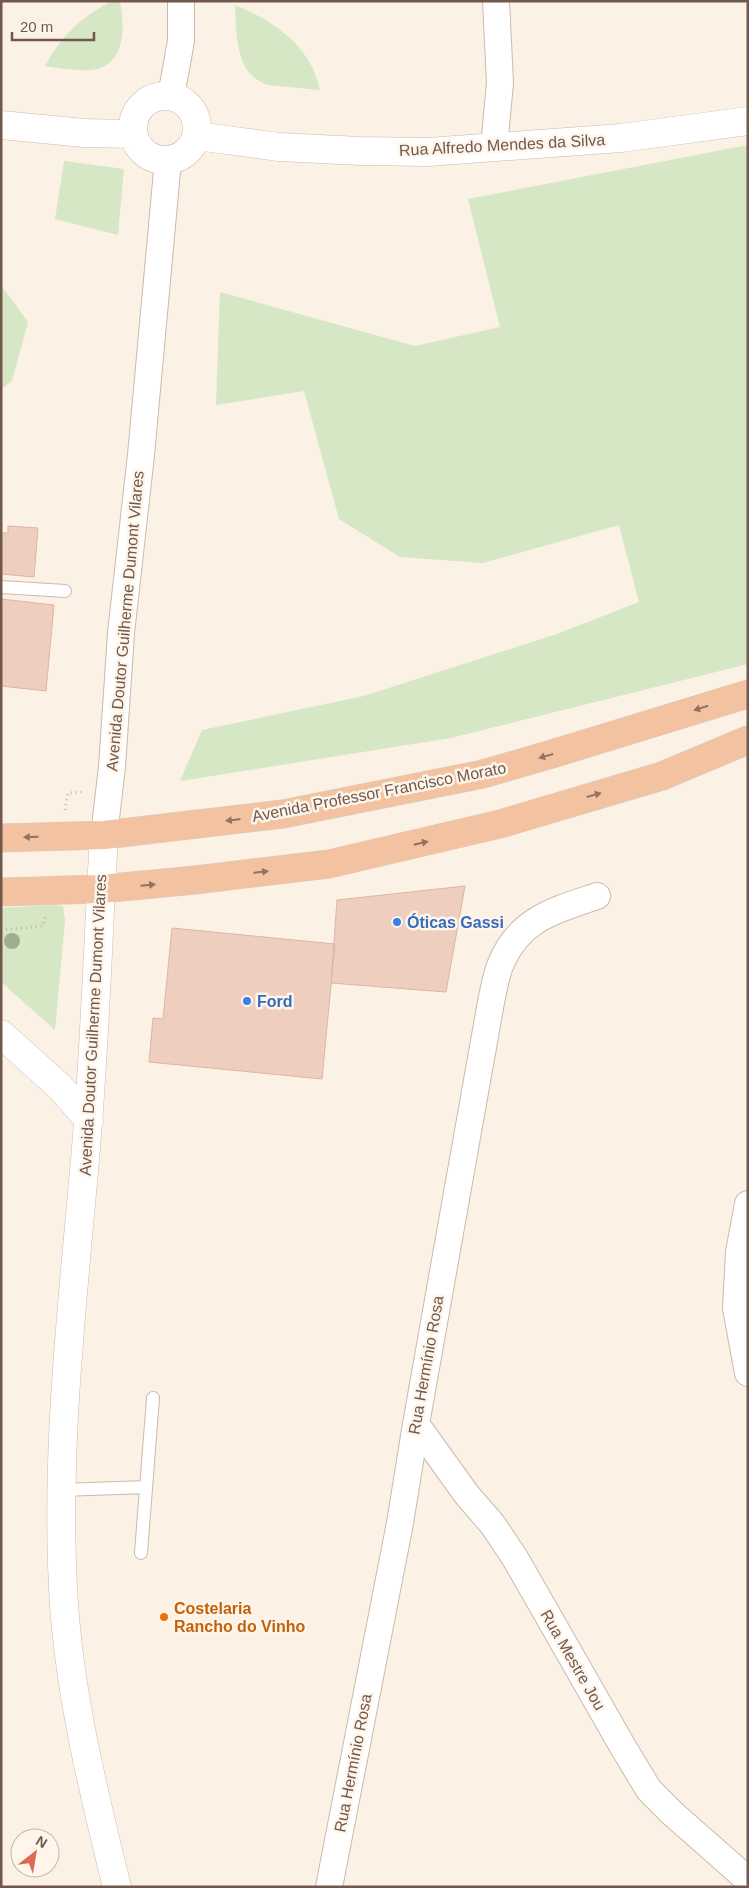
<svg xmlns="http://www.w3.org/2000/svg" width="749" height="1888" viewBox="0 0 749 1888" font-family="Helvetica,sans-serif">
<style>
.green{fill:#d5e7c5}
.building{fill:#eecfbf;stroke:#e0b5a0}
.lines{fill:none;stroke-linecap:round;stroke-linejoin:round}
.service-casing{stroke:#ccb9ac;stroke-width:14}
.minor-casing{stroke:#ccb9ac;stroke-width:28}
.tertiary-casing{stroke:#ccb9ac;stroke-width:29}
.secondary-casing{stroke:#d0baad;stroke-width:29}
.trunk-casing{stroke:#d8d0cd;stroke-width:29}
.path{stroke:#d3b2a2;stroke-width:3;stroke-dasharray:1 4;stroke-linecap:butt}
.service{stroke:#fff;stroke-width:12}
.minor{stroke:#fff;stroke-width:26}
.tertiary{stroke:#fff;stroke-width:28}
.secondary{stroke:#fff;stroke-width:28}
.trunk{stroke:#f2c2a1;stroke-width:28}
.tree{fill:#a0ae8d}
.oneway{fill:#927261}
.shop-dot{fill:#3f7fe0;stroke:#fef5eb;stroke-width:2}
.food-dot{fill:#e8710a;stroke:#fef5eb;stroke-width:2}
.labels{text-anchor:middle;dominant-baseline:central;stroke-width:5;stroke-linejoin:round;paint-order:stroke}
.street-label{font-size:16px;fill:#72584c;stroke:#fef5eb}
.shop-label{font-size:16px;font-weight:bold;fill:#366cbe;stroke:#fef5eb;text-anchor:start}
.food-label{font-size:16px;font-weight:bold;fill:#c56008;stroke:#fef5eb;text-anchor:start}
</style>
<rect width="100%" height="100%" fill="#fbf1e5"/>
<path class="green" d="M 112,1 L 120,1 C 125,28 126,68 89,70 C 75,71 59,68 45,66 C 60,37 82,16 112,1 Z
M 235,5 C 274,21 311,46 320,90 L 268,85 C 234,74 237,34 235,5 Z
M 748,145 L 748,664 L 451,738 L 180,781 L 202,730 L 364,696 L 557,634 L 639,602 L 619,525 L 483,563 L 400,557 L 339,519 L 304,391 L 216,405 L 220,292 L 415,346 L 500,327 L 468,199 Z
M 64,161 L 124,169 L 118,235 L 55,219 Z
M 1,285 L 28,322 L 12,381 L 1,389 Z
M 52,905 L 63,906 L 65,920 L 55,1030 L 1,982 L 1,908 Z"/>
<path class="building" d="M 8,526 L 38,528 L 34,577 L 1,574 L 1,533 L 8,533 Z
M 1,599 L 54,605 L 46,691 L 1,686 Z
M 465,886 L 446,992 L 331,983 L 337,900 Z
M 172,928 L 335,944 L 322,1079 L 149,1062 L 153,1018 L 163,1019 Z"/>
<g class="lines">
<g class="service-casing">
<path id="service" d="M 1,587 L 65,591
M 62,1490 L 146,1487
M 141,1553 L 153,1398"/>
</g>
<g class="minor-casing">
<path id="minor" d="M 171,96 L 181,41 L 181,1
M 494,147 L 500,83 L 496,1
M 104,835 L 112,767 L 121,633 L 141,455 L 168,160
M 748,1204 L 739,1252 L 736,1308 L 748,1373
M 416,1424 L 467,1495 L 493,1525 L 515,1558 L 623,1747 L 649,1790 L 672,1813 L 748,1880
M 329,1887 L 400,1523 L 416,1424 L 491,1002 C 494,989 496,973 502,961 C 521,918 556,910 597,896"/>
</g>
<g class="tertiary-casing">
<path id="tertiary" d="M133 128a32 32 0 1 1 64 0a32 32 0 1 1-64 0Z
M 1,125 L 84,133 L 133,134
M 197,136 L 279,147 L 361,151 L 428,152 L 621,138 L 748,121"/>
</g>
<g class="secondary-casing">
<path id="secondary" d="M 104,835 C 98,939 95,1044 86,1148 C 73,1300 54,1453 64,1605 C 71,1701 94,1794 117,1887
M 1,1034 L 60,1087 L 89,1120"/>
</g>
<g class="trunk-casing">
<path id="trunk" d="M 1,838 L 104,835 L 283,814 L 483,774 L 552,754 L 748,694
M 1,892 L 101,889 L 195,880 L 329,864 L 500,824 L 662,776 L 748,740"/>
</g>
<path class="path" d="M 65,810 L 68,793 L 82,792
M 1,930 L 43,926 L 45,917"/>
<use href="#service" class="service"/>
<use href="#minor" class="minor"/>
<use href="#tertiary" class="tertiary"/>
<use href="#secondary" class="secondary"/>
<use href="#trunk" class="trunk"/>
</g>
<circle class="tree" cx="12" cy="941" r="8"/>
<defs><path id="oneway-solid" d="M-6-.8H1V-3.2L6.5 0L1 3.2V.8H-6Z" transform="scale(1.25)"/></defs>
<g class="oneway">
<use href="#oneway-solid" transform="translate(701 708) rotate(163)"/>
<use href="#oneway-solid" transform="translate(546 756) rotate(164)"/>
<use href="#oneway-solid" transform="translate(594 795) rotate(-16)"/>
<use href="#oneway-solid" transform="translate(233 820) rotate(173)"/>
<use href="#oneway-solid" transform="translate(31 837) rotate(179)"/>
<use href="#oneway-solid" transform="translate(421 843) rotate(-13)"/>
<use href="#oneway-solid" transform="translate(261 872) rotate(-7)"/>
<use href="#oneway-solid" transform="translate(148 885) rotate(-5)"/>
</g>
<g class="shop-dot">
<circle cx="397" cy="922" r="5"/>
<circle cx="247" cy="1001" r="5"/>
</g>
<circle class="food-dot" cx="164" cy="1617" r="5"/>
<g class="labels">
<g class="street-label">
<text transform="translate(502 145) rotate(-3)">Rua Alfredo Mendes da Silva</text>
<text transform="translate(125 621) rotate(-85)">Avenida Doutor Guilherme Dumont Vilares</text>
<text transform="translate(379 792) rotate(-11)">Avenida Professor Francisco Morato</text>
<text transform="translate(93 1025) rotate(-87)">Avenida Doutor Guilherme Dumont Vilares</text>
<text transform="translate(426 1365) rotate(-80)">Rua Hermínio Rosa</text>
<text transform="translate(573 1660) rotate(60)">Rua Mestre Jou</text>
<text transform="translate(353 1763) rotate(-79)">Rua Hermínio Rosa</text>
</g>
<g class="shop-label">
<text x="407" y="922">Óticas Gassi</text>
<text x="257" y="1001">Ford</text>
</g>
<g class="food-label">
<text x="174" y="1608">Costelaria<tspan x="174" dy="18">Rancho do Vinho</tspan></text>
</g>
</g>
<rect width="749" height="1888" fill="none" stroke="#72584c" stroke-width="5"/>
<g transform="translate(35 1853) rotate(31)"><circle r="24" fill="#fef5eb" stroke="#c6b6ab"/>
<path d="M0-4L9 19L0 12L-9 19Z" fill="#dc6a53"/>
<text y="-8" font-size="14" font-weight="bold" text-anchor="middle" fill="#72584c">N</text>
</g>
<path d="M12 32v8h82v-8" fill="none" stroke="#72584c" stroke-width="2.5"/>
<text x="20" y="32" font-size="15" fill="#72584c" stroke="#fef5eb" stroke-width="4" paint-order="stroke">20 m</text>
</svg>
